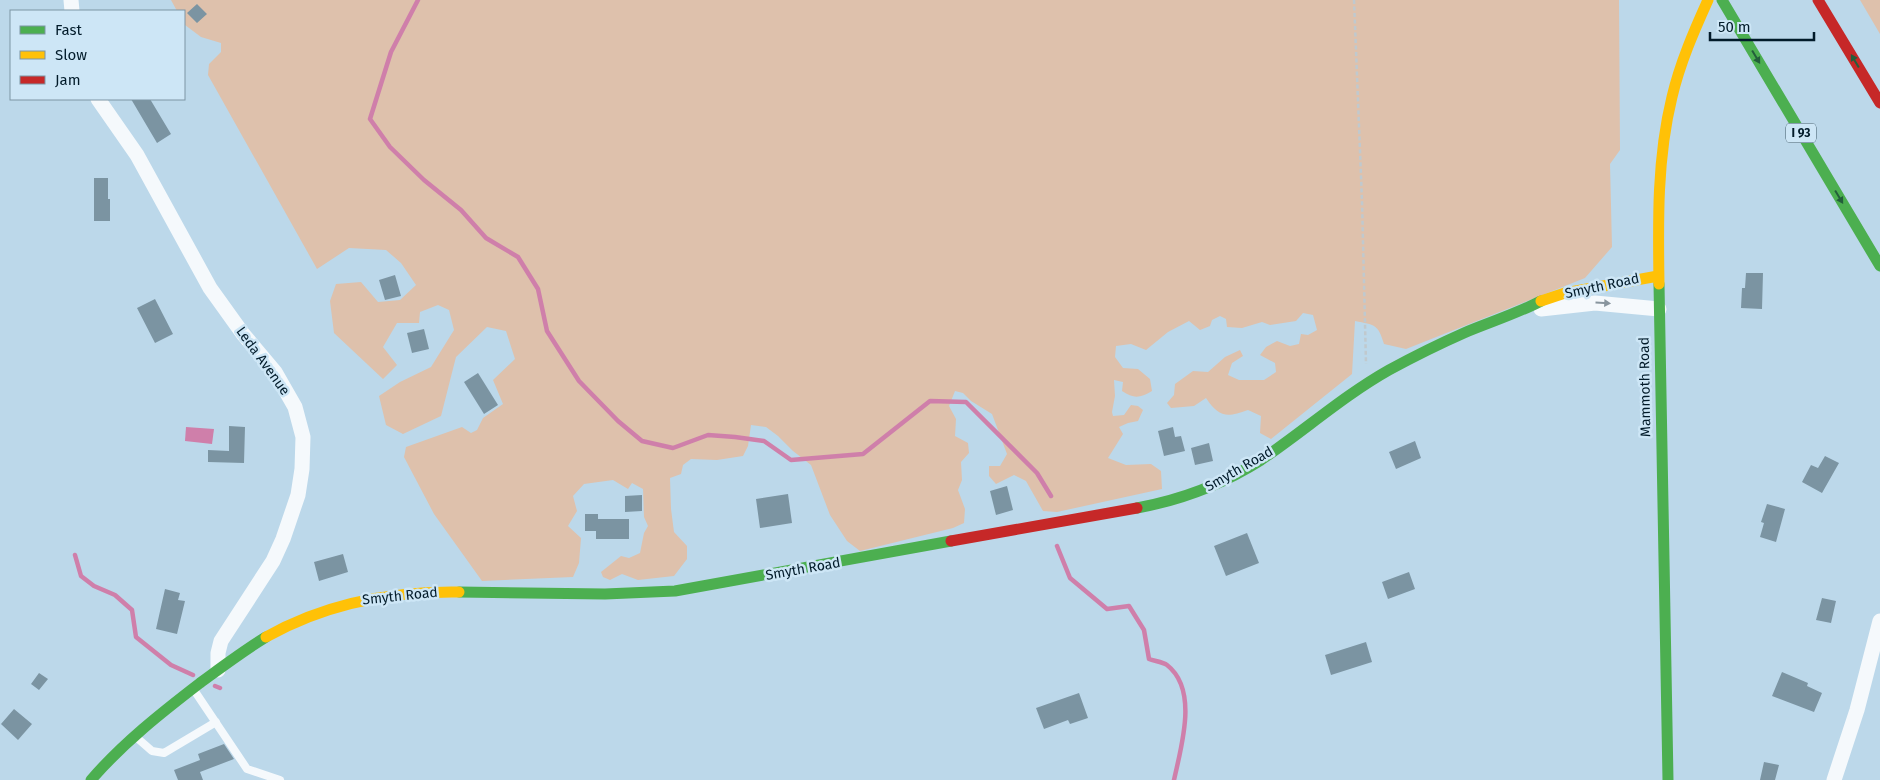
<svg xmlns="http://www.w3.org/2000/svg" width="1880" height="780" viewBox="0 0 1880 780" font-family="'Fira Sans',sans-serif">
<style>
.green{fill:#dec1ac}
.water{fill:#cf7faa}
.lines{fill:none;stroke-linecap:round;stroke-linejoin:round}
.stream{stroke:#cf7faa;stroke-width:4.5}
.building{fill:#7b94a2}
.path{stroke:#c0c9ce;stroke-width:2.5;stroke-dasharray:4 2.5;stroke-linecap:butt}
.lane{stroke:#f5f9fc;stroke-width:8}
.street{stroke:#f5f9fc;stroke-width:15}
.fast{stroke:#4caf50;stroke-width:11}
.slow{stroke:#ffc107;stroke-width:11}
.jam{stroke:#c62828;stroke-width:11}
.oneway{fill:#235e3b}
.oneway2{fill:#88959e}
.labels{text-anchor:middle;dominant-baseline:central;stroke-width:5;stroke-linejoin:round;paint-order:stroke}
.shield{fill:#cde6f6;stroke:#3f5867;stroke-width:1}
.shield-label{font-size:12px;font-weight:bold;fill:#021b2a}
.street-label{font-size:14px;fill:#021b2a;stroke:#cde6f6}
</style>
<rect width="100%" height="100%" fill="#bcd8ea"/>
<path class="green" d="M 171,0 L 1619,0 L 1620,150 L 1610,164 L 1612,247 L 1585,278 L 1406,349 L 1384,344 C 1378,324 1375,325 1355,321 L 1352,374 L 1271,439 L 1260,433 L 1261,416 L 1248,410 C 1226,418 1219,417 1206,398 L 1194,406 L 1171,408 L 1167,403 L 1174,395 L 1175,384 L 1193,371 L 1208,372 L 1225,357 L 1240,350 L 1243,356 L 1232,363 L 1228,375 L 1239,380 L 1264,380 L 1276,372 L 1275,363 L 1260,355 L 1266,347 L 1277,341 L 1290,346 L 1299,344 L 1301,334 L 1308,335 L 1317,330 L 1313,315 L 1303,313 L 1296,321 L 1270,325 L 1262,322 L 1242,328 L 1227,327 L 1226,319 L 1220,316 L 1212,320 L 1210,326 L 1200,330 L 1189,321 L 1168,332 L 1146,350 L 1131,344 L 1116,346 L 1115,357 L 1123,368 L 1138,369 L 1150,379 L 1152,391 C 1140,398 1134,399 1122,391 L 1123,382 L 1114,380 L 1115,396 L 1112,412 L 1113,416 L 1124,415 L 1131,405 L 1138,406 L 1143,410 L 1138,421 L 1128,423 L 1119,427 L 1123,434 L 1108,458 L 1126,465 L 1151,464 L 1161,471 L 1162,489 L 1057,512 L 1043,511 L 1026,481 L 1014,475 L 996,484 L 989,476 L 989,466 L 1000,466 L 1007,454 L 992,414 L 971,401 L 963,393 L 955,391 L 949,406 L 956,419 L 955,436 L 968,443 L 969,453 L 961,462 L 962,480 L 958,490 L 965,509 L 964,523 L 953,528 L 860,551 L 847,541 L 830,515 L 811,465 L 793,451 L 778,436 L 766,427 L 751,425 L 748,446 L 743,456 L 717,460 L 691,459 L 683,465 L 681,474 L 670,478 L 671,509 L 674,532 L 687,546 L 687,559 L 674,576 L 638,580 L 622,574 L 610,580 L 603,577 L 601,572 L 621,556 L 629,558 L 640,553 L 644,533 L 648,526 L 644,517 L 643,489 L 632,483 L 628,489 L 613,480 L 584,484 L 573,496 L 577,511 L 568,526 L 581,538 L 579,563 L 573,577 L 482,581 L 434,514 L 404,457 L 406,447 L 462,427 L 471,433 L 477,430 L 483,418 L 503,404 L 493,380 L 515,359 L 506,331 L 487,327 L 456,357 L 441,416 L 403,434 L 386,425 L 379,396 L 400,382 L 431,367 L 454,330 L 449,310 L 438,305 L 420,312 L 419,323 L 397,323 L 383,347 L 397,365 L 383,379 L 334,333 L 330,301 L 336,284 L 361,282 L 378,302 L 400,300 L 416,285 L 401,263 L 386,250 L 349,248 L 317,269 L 208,75 L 209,64 L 221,52 L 221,43 L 201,37 L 185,25 L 184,11 L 177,11 Z
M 1860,0 L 1880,0 L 1880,34 Z"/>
<path class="water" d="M 186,427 L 214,429 L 212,444 L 185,441 Z"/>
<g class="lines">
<path class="stream" d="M 418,0 L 391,52 L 370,119 L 390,147 L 424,180 L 461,210 L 486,238 L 518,257 L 538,289 L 547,331 L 579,381 L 618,421 L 642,441 L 673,448 L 708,435 L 735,437 L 764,441 L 791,460 L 863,454 L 930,401 L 966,402 L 1037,473 L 1051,496
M 1057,546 L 1070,578 L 1107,609 L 1129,606 L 1144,630 L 1149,659 C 1154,661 1163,662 1167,665 C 1199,690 1181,747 1174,780
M 75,555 L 81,576 L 94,586 L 115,595 L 132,610 L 136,637 L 171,665 L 193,675
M 215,686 L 220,688"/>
</g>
<path class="building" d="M 197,4 L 207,14 L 197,23 L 187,13 Z
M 131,99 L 150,99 L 171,134 L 157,143 Z
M 94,178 L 108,178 L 108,199 L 110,199 L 110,221 L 94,221 Z
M 1746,273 L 1763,273 L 1762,309 L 1741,308 L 1742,288 L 1745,288 Z
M 395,275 L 401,296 L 385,300 L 379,280 Z
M 155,299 L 173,334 L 155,343 L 137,308 Z
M 424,329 L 429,349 L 412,353 L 407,333 Z
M 478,373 L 498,405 L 484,414 L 464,382 Z
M 229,426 L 245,427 L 244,463 L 208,462 L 208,450 L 229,451 Z
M 1173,427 L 1175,437 L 1181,436 L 1185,451 L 1164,456 L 1158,431 Z
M 1415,441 L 1421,458 L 1396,469 L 1389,452 Z
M 1209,443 L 1213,461 L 1195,465 L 1191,448 Z
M 1825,456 L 1839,463 L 1822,493 L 1802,482 L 1811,465 L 1818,468 Z
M 1007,486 L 1013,510 L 996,515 L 990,491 Z
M 788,494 L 792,523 L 760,528 L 756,499 Z
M 642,495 L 642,511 L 625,512 L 625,496 Z
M 1767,504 L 1785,509 L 1776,542 L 1760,537 L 1764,523 L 1761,522 Z
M 585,514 L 598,514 L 598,519 L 629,519 L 629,539 L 596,539 L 596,531 L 585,531 Z
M 1247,533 L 1259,563 L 1226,576 L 1214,546 Z
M 343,554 L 348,572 L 319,581 L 314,562 Z
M 1409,572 L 1415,589 L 1388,599 L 1382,582 Z
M 165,589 L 180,593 L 178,600 L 185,601 L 177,634 L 156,629 Z
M 1822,598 L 1836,601 L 1831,623 L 1816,620 Z
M 1366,642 L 1372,662 L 1331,675 L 1325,655 Z
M 1782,672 L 1808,683 L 1807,686 L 1822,693 L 1814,712 L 1772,696 Z
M 39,673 L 48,679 L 39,690 L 31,684 Z
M 1079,693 L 1088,718 L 1070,724 L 1068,720 L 1044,729 L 1036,708 Z
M 14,709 L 32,724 L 18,740 L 1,724 Z
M 224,744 L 234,759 L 200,772 L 203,780 L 178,780 L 174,770 L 200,760 L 198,754 Z
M 1764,762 L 1779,765 L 1775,780 L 1760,780 Z"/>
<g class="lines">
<path class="path" d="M 1354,0 L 1362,201 L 1366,364"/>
<path class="lane" d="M 194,690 L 247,769 L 280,780
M 136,737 L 152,751 L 164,753 L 216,722"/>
<path class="street" d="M 71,0 L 72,11
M 98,99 L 137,155 L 210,288 L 243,334 L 275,372 L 295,407 L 303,437 L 302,469 L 298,495 L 283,539 L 273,561 L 221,641 L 218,653 L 218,670
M 1541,309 L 1595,303 L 1659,309
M 1834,780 L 1857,710 L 1880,621"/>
<path class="fast" d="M 1722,0 L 1880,266
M 1659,284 L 1668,780
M 1137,508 C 1181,500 1223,484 1261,460 C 1304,431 1343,396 1389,370 C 1413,357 1439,344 1464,333 C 1490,322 1516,314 1541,301
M 459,592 L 605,594 L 675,591 L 951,541
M 91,780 C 123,743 161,713 200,683 C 222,667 243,651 266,637"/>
<path class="slow" d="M 1659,284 C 1658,221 1657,158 1672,97 C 1680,63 1694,31 1708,0
M 1541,301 L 1565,293 L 1658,276
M 266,637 C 326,603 390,591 459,592"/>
<path class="jam" d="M 1818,0 L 1880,103
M 951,541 L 1137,508"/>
</g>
<defs><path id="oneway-solid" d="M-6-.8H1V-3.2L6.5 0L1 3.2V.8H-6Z" transform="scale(1.25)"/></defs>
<g class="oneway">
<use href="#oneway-solid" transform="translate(1756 57) rotate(59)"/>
<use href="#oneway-solid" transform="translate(1855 61) rotate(-121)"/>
<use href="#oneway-solid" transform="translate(1839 197) rotate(59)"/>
</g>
<use class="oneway2" href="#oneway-solid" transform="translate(1603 303) rotate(3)"/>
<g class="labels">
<rect class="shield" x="1786" y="123.5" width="30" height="19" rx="4"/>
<g class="shield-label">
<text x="1801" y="133">I 93</text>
</g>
<g class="street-label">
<text transform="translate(1602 286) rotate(-12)">Smyth Road</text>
<text transform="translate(263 361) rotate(54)">Leda Avenue</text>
<text transform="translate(1645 387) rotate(-91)">Mammoth Road</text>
<text transform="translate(1239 469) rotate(-30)">Smyth Road</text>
<text transform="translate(803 569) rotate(-10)">Smyth Road</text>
<text transform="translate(400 596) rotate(-6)">Smyth Road</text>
</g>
</g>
<rect x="10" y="10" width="175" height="90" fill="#cde6f6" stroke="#7c95a4"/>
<rect x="20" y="26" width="25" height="8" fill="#4caf50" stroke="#7c95a4"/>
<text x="55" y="35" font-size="15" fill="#021b2a">Fast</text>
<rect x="20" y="51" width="25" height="8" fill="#ffc107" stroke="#7c95a4"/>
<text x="55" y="60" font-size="15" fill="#021b2a">Slow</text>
<rect x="20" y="76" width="25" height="8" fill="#c62828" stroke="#7c95a4"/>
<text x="55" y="85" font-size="15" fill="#021b2a">Jam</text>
<path d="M1710 32v8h104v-8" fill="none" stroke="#021b2a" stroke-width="2.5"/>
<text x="1718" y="32" font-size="15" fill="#021b2a" stroke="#cde6f6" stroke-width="4" paint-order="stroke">50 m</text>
</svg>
